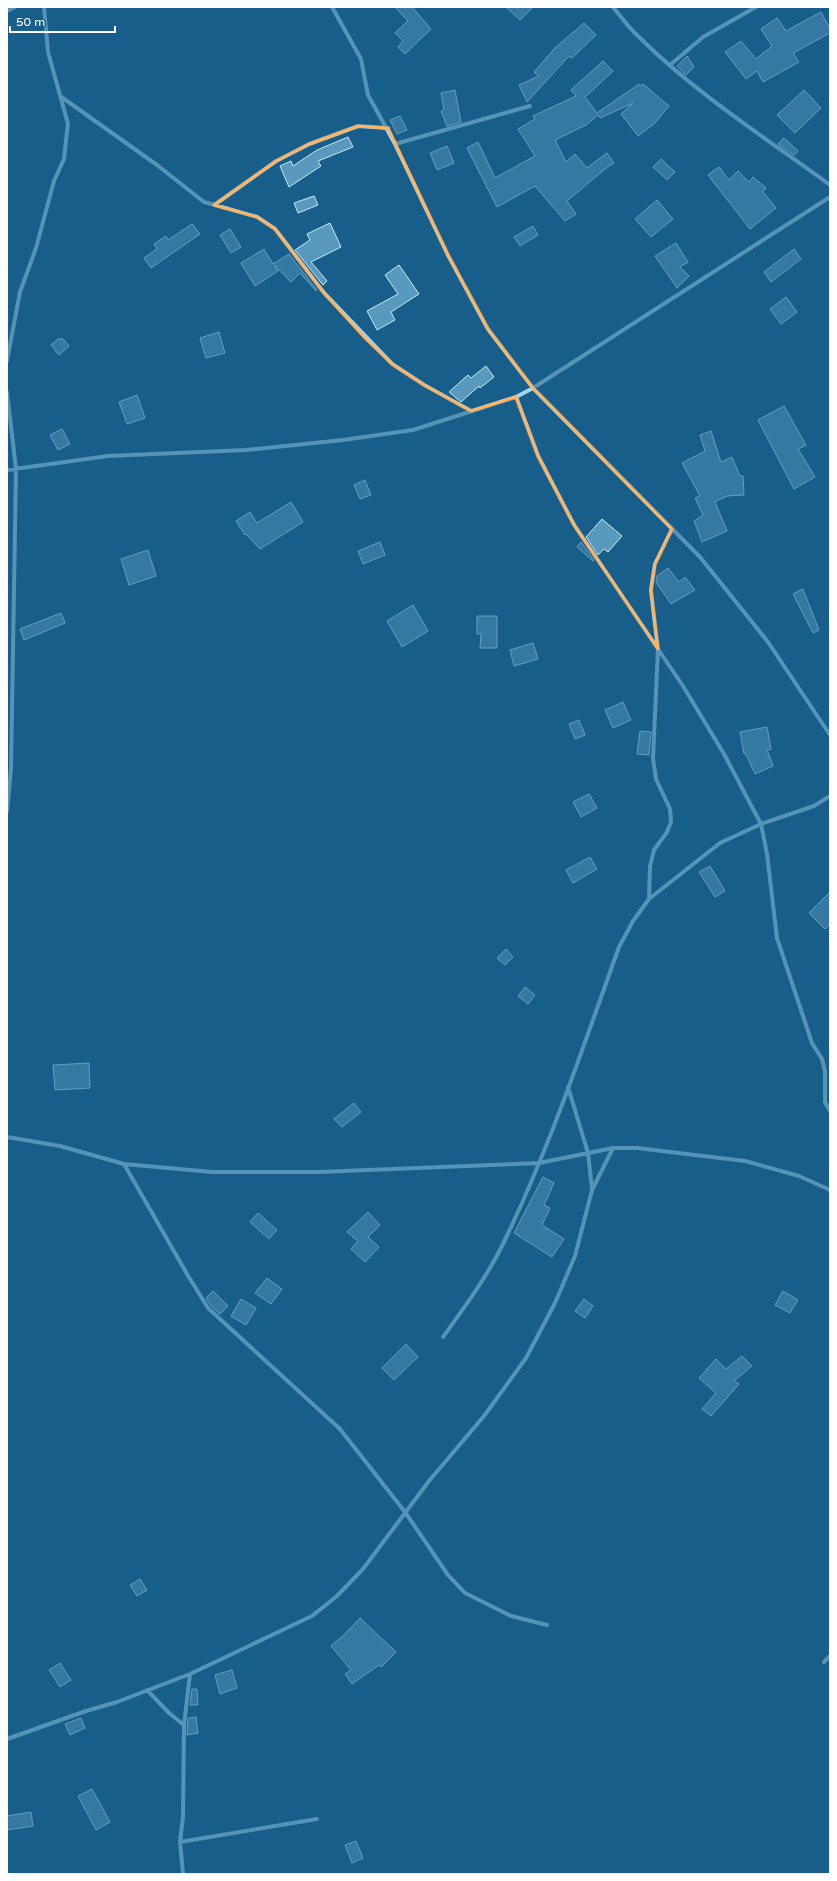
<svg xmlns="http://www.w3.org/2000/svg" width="837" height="1881" viewBox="0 0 837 1881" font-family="'Varela Round',sans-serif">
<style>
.building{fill:#5a99be;stroke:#c7e8fa}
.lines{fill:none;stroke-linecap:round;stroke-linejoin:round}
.minor{stroke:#a1d2ee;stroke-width:4}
.marked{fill:none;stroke:#ffb35e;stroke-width:3;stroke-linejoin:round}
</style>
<rect width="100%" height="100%" fill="#175f8a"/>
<path class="building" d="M 395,7 L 412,7 L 431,29 L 405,54 L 398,47 L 403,41 L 395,33 L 408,21 Z
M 506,7 L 533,7 L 520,20 Z
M 821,12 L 830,29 L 830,33 L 793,53 L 799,62 L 763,82 L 757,71 L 746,79 L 725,52 L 741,41 L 756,59 L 772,46 L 761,29 L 777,18 L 786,31 Z
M 584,23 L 596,35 L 572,58 L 569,56 L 527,102 L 519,85 L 539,76 L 534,72 L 555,48 Z
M 687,56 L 694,67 L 686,75 L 677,66 Z
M 603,61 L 613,71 L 585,97 L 597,113 L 639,84 L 640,86 L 643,84 L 669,106 L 655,123 L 638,136 L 621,114 L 633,103 L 600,118 L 598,115 L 586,125 L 555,140 L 566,162 L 575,154 L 587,168 L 607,153 L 614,163 L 605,169 L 567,201 L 576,214 L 565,221 L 535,186 L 497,207 L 467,148 L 478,142 L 495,178 L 535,156 L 518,129 L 535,119 L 533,116 L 576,96 L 571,90 Z
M 455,90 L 461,122 L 447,126 L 441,111 L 444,110 L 441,93 Z
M 804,90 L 821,108 L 795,133 L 777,115 Z
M 400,116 L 407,130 L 397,134 L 390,120 Z
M 348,137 L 353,147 L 318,161 L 321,166 L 289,187 L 280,166 L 291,161 L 293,166 L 317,150 Z
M 784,138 L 798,151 L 794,155 L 778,144 Z
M 447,146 L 454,163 L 437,170 L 430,153 Z
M 661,159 L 675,172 L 667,180 L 653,167 Z
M 719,167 L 729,180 L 738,171 L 749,182 L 753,177 L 766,188 L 763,192 L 776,208 L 750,229 L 708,175 Z
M 314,196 L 318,205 L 298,213 L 294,203 Z
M 657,200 L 673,219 L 651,237 L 635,219 Z
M 330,223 L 341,247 L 311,262 L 327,281 L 323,285 L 295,250 L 310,240 L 307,234 Z
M 192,224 L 200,234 L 151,268 L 144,258 L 157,249 L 154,244 L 166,236 L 168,240 Z
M 533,226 L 538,235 L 520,246 L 514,237 Z
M 230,229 L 241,247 L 231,253 L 220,235 Z
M 676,243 L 688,262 L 680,267 L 689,276 L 677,288 L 655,256 Z
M 264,249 L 273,264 L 289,254 L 317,290 L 316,291 L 300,273 L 291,282 L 274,265 L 278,271 L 255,286 L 241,263 Z
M 794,249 L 801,259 L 771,282 L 764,272 Z
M 399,265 L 419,294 L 391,312 L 395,320 L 377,330 L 367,311 L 398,294 L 385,275 Z
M 786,297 L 797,312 L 781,324 L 770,309 Z
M 219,332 L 225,353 L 206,358 L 200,338 Z
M 58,339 L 63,339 L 69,346 L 59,355 L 51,345 Z
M 486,366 L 494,377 L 480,388 L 479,386 L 461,402 L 449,392 L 468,375 L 471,378 Z
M 137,395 L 145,418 L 127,424 L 119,402 Z
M 784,406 L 806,445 L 798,449 L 815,477 L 794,489 L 758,420 Z
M 62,429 L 70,444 L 58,450 L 50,435 Z
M 711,431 L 721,462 L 732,457 L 740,476 L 743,476 L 744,495 L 727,496 L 715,502 L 727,531 L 702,542 L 694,521 L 703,515 L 695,498 L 700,496 L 682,463 L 705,451 L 700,435 Z
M 365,480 L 371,495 L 360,499 L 354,485 Z
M 291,502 L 303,522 L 260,549 L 246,534 L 245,535 L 236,521 L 250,512 L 257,523 Z
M 602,519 L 622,536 L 608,552 L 604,549 L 598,555 L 586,537 Z
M 380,542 L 385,555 L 363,564 L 358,551 Z
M 581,542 L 594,560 L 593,561 L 577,547 Z
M 148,550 L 156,576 L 129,585 L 121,559 Z
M 668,568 L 679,582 L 685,577 L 695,590 L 671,604 L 656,582 L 657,576 Z
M 803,589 L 819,630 L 813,633 L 793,594 Z
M 413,605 L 428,631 L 402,647 L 387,621 Z
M 61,613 L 65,623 L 24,640 L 20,629 Z
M 477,616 L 497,616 L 497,648 L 480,648 L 481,634 L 477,634 Z
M 533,643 L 538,659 L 514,666 L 510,650 Z
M 623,702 L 631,720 L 613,728 L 605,710 Z
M 579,720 L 585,735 L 575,739 L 569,724 Z
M 767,727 L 771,749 L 767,750 L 773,766 L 755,774 L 746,754 L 744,754 L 740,732 Z
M 640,731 L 651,732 L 649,755 L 637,754 Z
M 589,794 L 597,808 L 581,817 L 573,802 Z
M 590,857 L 597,869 L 573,883 L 566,870 Z
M 710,866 L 725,891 L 715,897 L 699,872 Z
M 830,892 L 830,924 L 825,929 L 809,913 Z
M 506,949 L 513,957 L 505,965 L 497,958 Z
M 525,987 L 535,995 L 528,1004 L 518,996 Z
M 89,1063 L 90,1088 L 55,1090 L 53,1065 Z
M 354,1103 L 361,1112 L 342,1127 L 334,1119 Z
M 543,1177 L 554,1183 L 544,1205 L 550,1208 L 542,1225 L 564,1239 L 552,1257 L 514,1233 Z
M 368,1212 L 380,1225 L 368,1237 L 379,1247 L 365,1262 L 351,1249 L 358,1241 L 347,1232 Z
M 258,1213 L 277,1230 L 269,1239 L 250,1222 Z
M 267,1278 L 282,1289 L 271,1304 L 255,1293 Z
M 213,1291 L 228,1306 L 220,1314 L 211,1306 L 206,1298 Z
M 783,1291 L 798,1300 L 790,1313 L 775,1305 Z
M 241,1299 L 256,1308 L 246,1325 L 231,1316 Z
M 584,1299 L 593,1306 L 585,1318 L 575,1311 Z
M 406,1344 L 418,1357 L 394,1380 L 382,1368 Z
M 742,1356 L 752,1366 L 734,1381 L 739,1384 L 711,1416 L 702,1409 L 716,1393 L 699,1378 L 716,1359 L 726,1369 Z
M 140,1579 L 147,1590 L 137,1596 L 130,1585 Z
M 360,1618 L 396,1652 L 381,1667 L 379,1665 L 352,1684 L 345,1674 L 351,1670 L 331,1646 L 345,1634 Z
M 60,1663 L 71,1680 L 60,1687 L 49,1670 Z
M 232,1670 L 237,1688 L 220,1694 L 215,1675 Z
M 192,1689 L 197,1689 L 198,1705 L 190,1705 Z
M 196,1717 L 198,1733 L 187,1735 L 188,1718 Z
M 81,1718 L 85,1728 L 70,1735 L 65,1724 Z
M 92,1789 L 110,1822 L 96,1830 L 78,1796 Z
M 31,1812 L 33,1826 L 7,1830 L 7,1816 Z
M 356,1841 L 363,1858 L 352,1863 L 345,1845 Z"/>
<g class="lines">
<path class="minor" d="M 332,7 L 361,59 L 368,95 L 395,144 L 530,106
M 613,7 C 621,17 629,28 639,37 C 694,92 767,139 830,185
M 7,11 L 15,7
M 670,65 L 703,37 L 756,7
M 60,96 L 157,165 L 204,202 L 257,217 L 275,229 L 324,293 L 392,364 L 424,385 L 471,411
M 395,144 L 448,255 L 488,329 L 533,388 L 700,557 L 768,642 L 830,735
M 214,205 L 276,161 L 309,144 L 358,126 L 388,128
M 7,361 L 20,292 L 36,248 L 54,181 L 64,159 L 66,140 L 68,124 L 48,52 L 44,7
M 7,392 L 16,469 L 11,769 L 7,811
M 516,397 L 538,456 L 574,525 L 683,686 L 724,754 L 761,824 L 767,854 L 777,938 L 812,1043 L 822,1059 L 825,1071 L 825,1102 L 830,1111
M 7,470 L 108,456 L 246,450 L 343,440 L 413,430 L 516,397 L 533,388 L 830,197
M 649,899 L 650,866 L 654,850 L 667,832 L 671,822 L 670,809 L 656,779 L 653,758 L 658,649 L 651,590 L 655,564 L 672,529
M 568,1087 L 588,1153 L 592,1189
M 7,1137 L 60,1146 L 124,1164 L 212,1172 L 319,1172 L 539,1163 L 613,1148 L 637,1148 L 745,1161 L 799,1176 L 830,1190
M 124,1164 L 187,1274 L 208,1308 L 340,1429 L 405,1512 L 448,1575 L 465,1593 L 511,1616 L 547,1625
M 443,1337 C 464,1308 486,1278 502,1246 C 549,1150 583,1047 619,947 L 633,921 L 649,899 L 720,843 L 761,824 L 814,806 L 830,796
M 824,1662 L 830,1656
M 147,1690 L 169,1713 L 184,1725
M 7,1739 L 86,1711 L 117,1702 L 190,1674 L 312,1616 L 337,1596 L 363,1569 L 429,1481 L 484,1416 L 526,1358 L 555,1303 L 575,1256 L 592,1190 L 613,1148
M 180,1842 L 317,1819
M 183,1874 L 180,1842 L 183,1817 L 184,1725 L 190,1674"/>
</g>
<path d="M0 0H837V1881H0ZM 358,126 L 388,128 L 448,255 L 488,329 L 533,388 L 672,529 L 655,564 L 651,590 L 658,649 L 574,525 L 538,456 L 516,397 L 471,411 L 424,385 L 392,364 L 365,338 L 324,293 L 275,229 L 257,217 L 214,205 L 276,161 L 309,144 Z" fill="#175f8a" fill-opacity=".55" fill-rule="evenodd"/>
<path class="marked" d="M 358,126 L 388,128 L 448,255 L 488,329 L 533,388 L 672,529 L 655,564 L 651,590 L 658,649 L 574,525 L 538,456 L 516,397 L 471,411 L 424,385 L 392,364 L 365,338 L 324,293 L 275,229 L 257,217 L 214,205 L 276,161 L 309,144 Z"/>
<rect width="837" height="1881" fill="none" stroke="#ffffff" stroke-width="16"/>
<path d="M10 26v6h105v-6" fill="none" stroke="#ffffff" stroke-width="2"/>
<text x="16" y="26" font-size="12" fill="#ffffff" stroke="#175f8a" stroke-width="3" paint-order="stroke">50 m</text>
</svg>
